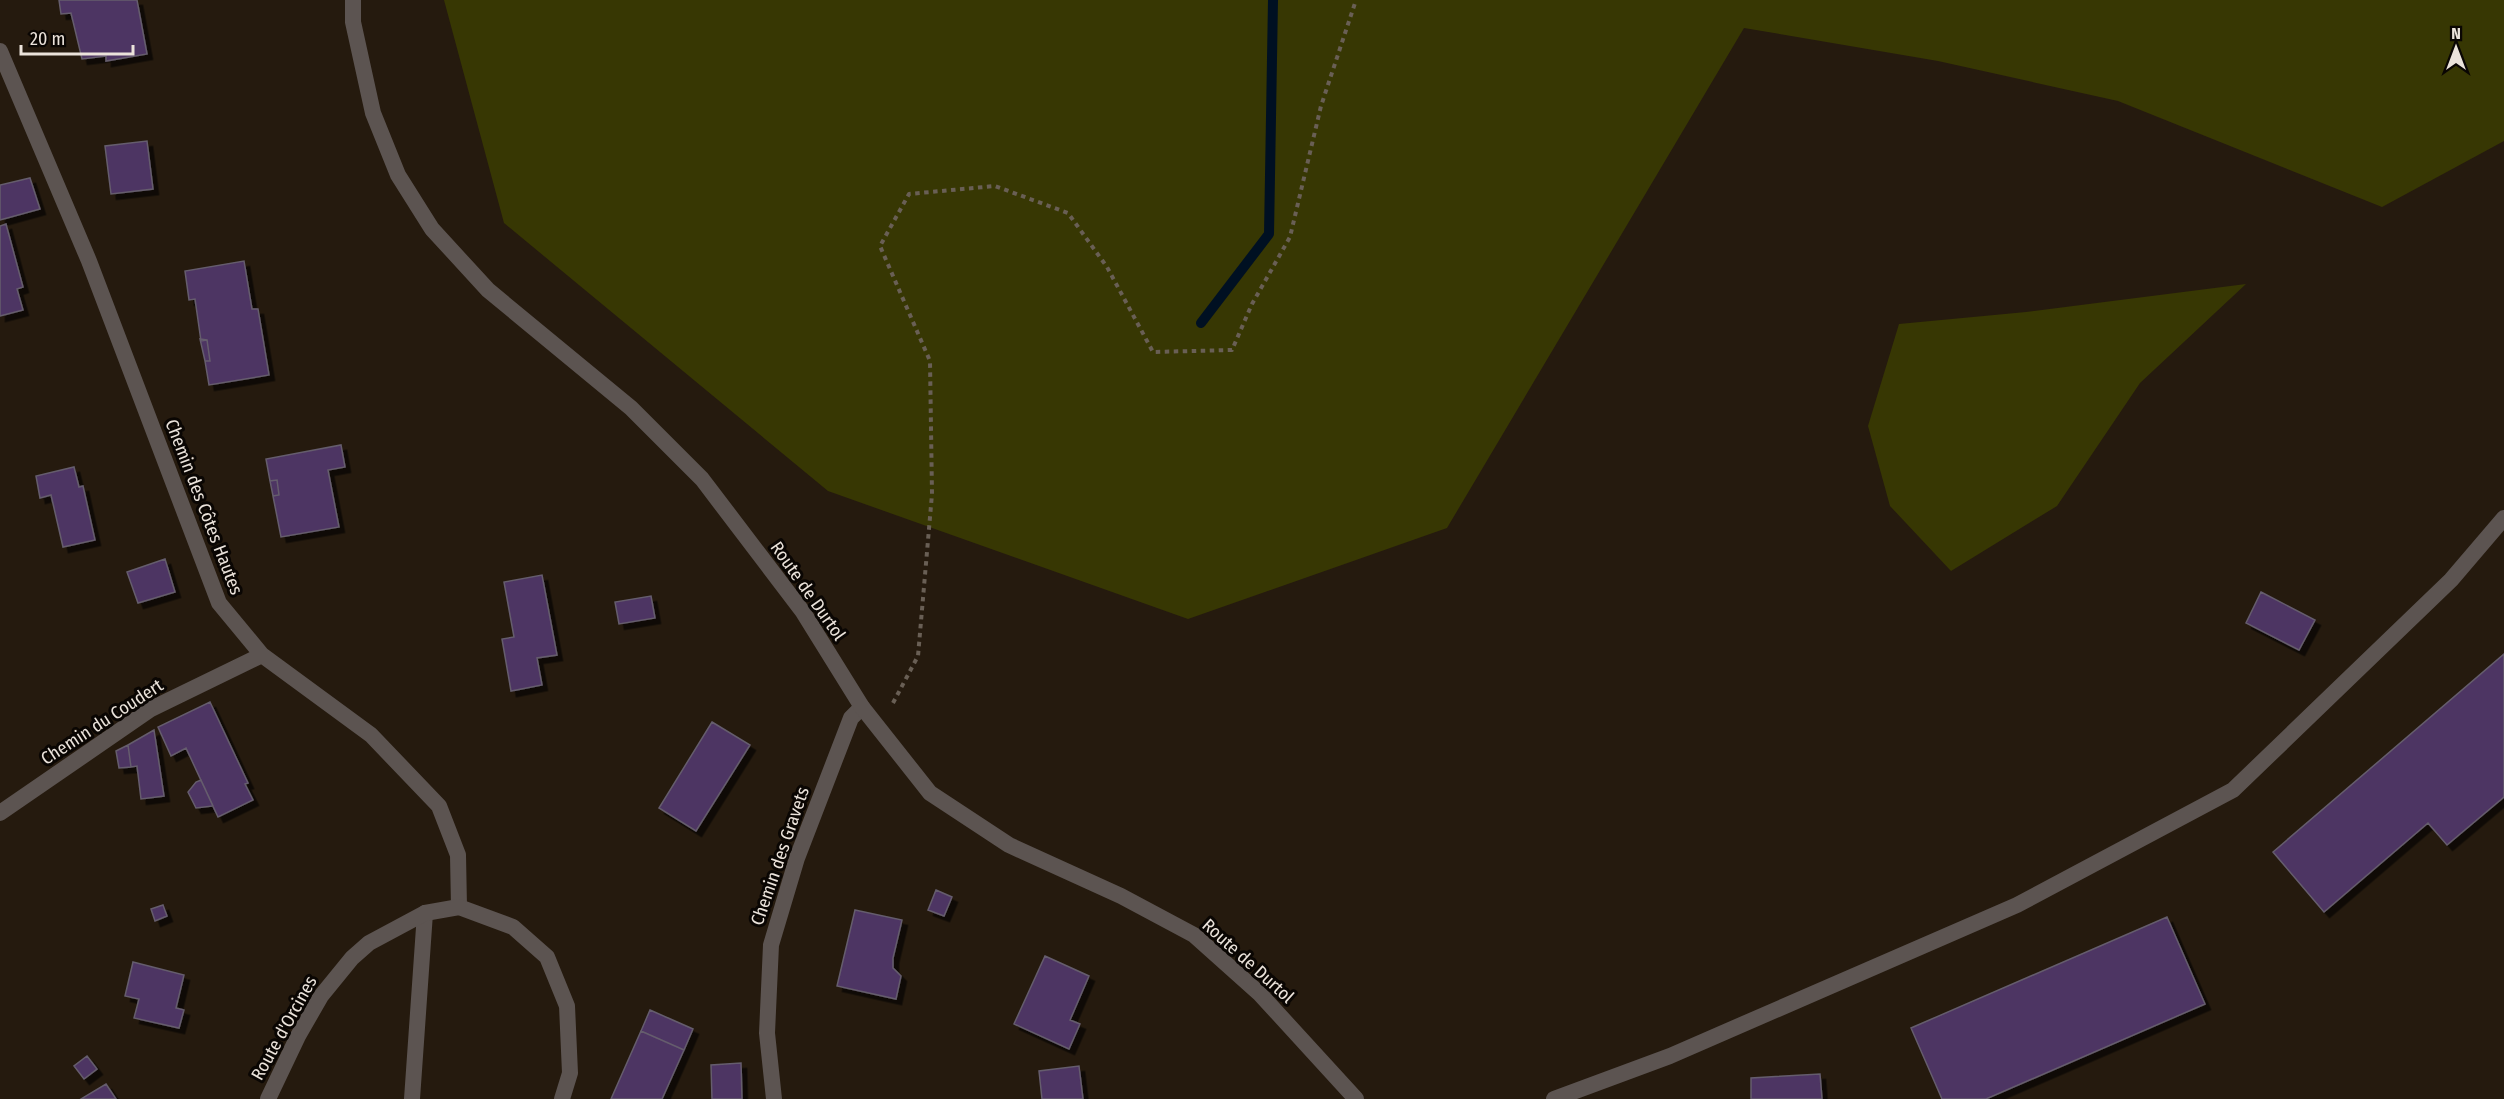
<svg xmlns="http://www.w3.org/2000/svg" width="2504" height="1099" viewBox="0 0 2504 1099" font-family="'Fira Sans Condensed',sans-serif">
<style>
.green{fill:#373703}
.lines{fill:none;stroke-linecap:round;stroke-linejoin:round}
.stream{stroke:#001022;stroke-width:10}
.building{fill:#4e3463;stroke:#655d6d;stroke-width:1.5;filter:url(#shadow)}
.path{stroke:#695f55;stroke-width:4;stroke-dasharray:4.5 4.5;stroke-linecap:butt}
.minor{stroke:#5c5451;stroke-width:16}
.tertiary{stroke:#5c5451;stroke-width:16}
.labels{text-anchor:middle;dominant-baseline:central;stroke-width:6;stroke-linejoin:round;paint-order:stroke}
.street-label{font-size:18px;fill:#ebe3db;stroke:#0a0603}
</style>
<defs>
<filter id="shadow"><feDropShadow dx="5.5" dy="5.5" stdDeviation="0" flood-color="#0009"/></filter>
</defs>
<rect width="100%" height="100%" fill="#251a0e"/>
<path class="green" d="M 444,0 L 2504,0 L 2504,141 L 2382,207 L 2118,101 L 1938,61 L 1744,28 L 1447,528 L 1188,619 L 828,491 L 504,223 Z
M 2246,284 L 2140,383 L 2057,506 L 1951,571 L 1890,506 L 1868,426 L 1899,324 L 2026,312 Z"/>
<g class="lines">
<path class="stream" d="M 1201,323 L 1269,234 L 1273,0"/>
</g>
<path class="building" d="M 59,0 L 137,0 L 147,54 L 106,61 L 106,56 L 82,59 L 71,13 L 61,14 Z
M 147,141 L 153,189 L 111,194 L 105,146 Z
M 30,178 L 40,209 L 0,220 L 0,185 Z
M 6,224 L 23,287 L 17,289 L 23,310 L 0,316 L 0,226 Z
M 244,261 L 252,309 L 258,309 L 269,375 L 209,385 L 205,361 L 210,361 L 207,340 L 201,341 L 195,299 L 189,300 L 185,271 Z
M 200,339 L 207,340 L 210,361 L 205,361 Z
M 341,445 L 345,467 L 328,470 L 339,527 L 281,537 L 273,496 L 279,495 L 277,480 L 270,481 L 266,459 Z
M 74,467 L 79,487 L 83,486 L 95,540 L 63,547 L 51,495 L 40,498 L 36,476 Z
M 277,480 L 279,495 L 273,496 L 270,481 Z
M 165,559 L 175,592 L 138,603 L 127,572 Z
M 542,575 L 557,655 L 537,658 L 542,685 L 511,691 L 502,639 L 514,637 L 504,582 Z
M 2261,592 L 2315,620 L 2299,650 L 2246,623 Z
M 651,596 L 655,618 L 619,624 L 615,602 Z
M 2504,654 L 2504,797 L 2447,845 L 2428,823 L 2324,912 L 2273,852 Z
M 210,702 L 248,783 L 245,784 L 253,800 L 218,817 L 186,748 L 171,756 L 158,727 Z
M 712,722 L 750,745 L 696,831 L 659,808 Z
M 154,730 L 164,796 L 141,799 L 137,766 L 131,767 L 128,745 Z
M 128,745 L 131,767 L 119,768 L 116,751 Z
M 201,780 L 213,806 L 196,808 L 188,792 L 196,782 Z
M 936,890 L 952,897 L 944,916 L 928,910 Z
M 163,905 L 167,916 L 155,921 L 151,909 Z
M 855,910 L 902,920 L 893,958 L 893,968 L 901,976 L 896,999 L 837,986 Z
M 2167,917 L 2205,1004 L 1986,1099 L 1942,1099 L 1911,1028 Z
M 1045,956 L 1089,976 L 1070,1020 L 1080,1024 L 1069,1049 L 1014,1024 Z
M 133,962 L 184,975 L 176,1008 L 184,1010 L 179,1028 L 134,1018 L 139,999 L 125,996 Z
M 650,1010 L 693,1029 L 684,1050 L 641,1031 Z
M 641,1031 L 684,1050 L 662,1099 L 611,1099 Z
M 87,1056 L 97,1069 L 84,1079 L 74,1066 Z
M 741,1063 L 742,1099 L 712,1099 L 711,1065 Z
M 1079,1066 L 1083,1099 L 1042,1099 L 1039,1071 Z
M 1820,1074 L 1822,1099 L 1751,1099 L 1751,1078 Z
M 106,1084 L 116,1099 L 81,1099 Z"/>
<g class="lines">
<path class="path" d="M 893,703 L 918,656 L 932,494 L 930,361 L 880,246 L 909,194 L 995,186 L 1068,213 L 1107,267 L 1153,352 L 1232,350 L 1252,304 L 1290,237 L 1321,106 L 1356,0"/>
<path class="minor" d="M 0,51 L 89,261 L 219,603 L 262,655 L 371,735 L 439,806 L 458,855 L 459,907
M 0,813 L 151,709 L 262,655
M 412,1099 L 425,913
M 774,1099 L 767,1033 L 771,945 L 797,858 L 851,718 L 862,707
M 1554,1099 L 1670,1056 L 2017,905 L 2233,790 L 2451,580 L 2504,518"/>
<path class="tertiary" d="M 353,0 L 353,22 L 373,113 L 398,175 L 432,229 L 488,290 L 631,408 L 702,479 L 803,612 L 862,707 L 930,793 L 1009,845 L 1121,896 L 1194,935 L 1260,994 L 1356,1099
M 268,1099 L 298,1036 L 321,996 L 352,958 L 369,943 L 425,913 L 459,907 L 513,927 L 547,957 L 567,1006 L 570,1073 L 562,1099"/>
</g>
<g class="labels">
<g class="street-label">
<text transform="translate(204 507) rotate(69)">Chemin des Côtes Hautes</text>
<text transform="translate(808 591) rotate(55)">Route de Durtol</text>
<text transform="translate(102 722) rotate(-33)">Chemin du Coudert</text>
<text transform="translate(780 856) rotate(-71)">Chemin des Gravets</text>
<text transform="translate(1248 961) rotate(42)">Route de Durtol</text>
<text transform="translate(284 1028) rotate(-61)">Route d'Orcines</text>
</g>
</g>
<g transform="translate(2456 48)" stroke="#0a0603" stroke-width="4.5" paint-order="stroke">
<path d="M0-4.5L10 22L0 15L-10 22Z" fill="#ebe3db"/>
<text y="-9" font-size="16" font-weight="bold" text-anchor="middle" fill="#ebe3db">N</text>
</g>
<path d="M21 45v9h112v-9" fill="none" stroke="#ebe3db" stroke-width="3"/>
<text x="30" y="45" font-size="18" fill="#ebe3db" stroke="#0a0603" stroke-width="4.5" paint-order="stroke">20 m</text>
</svg>
